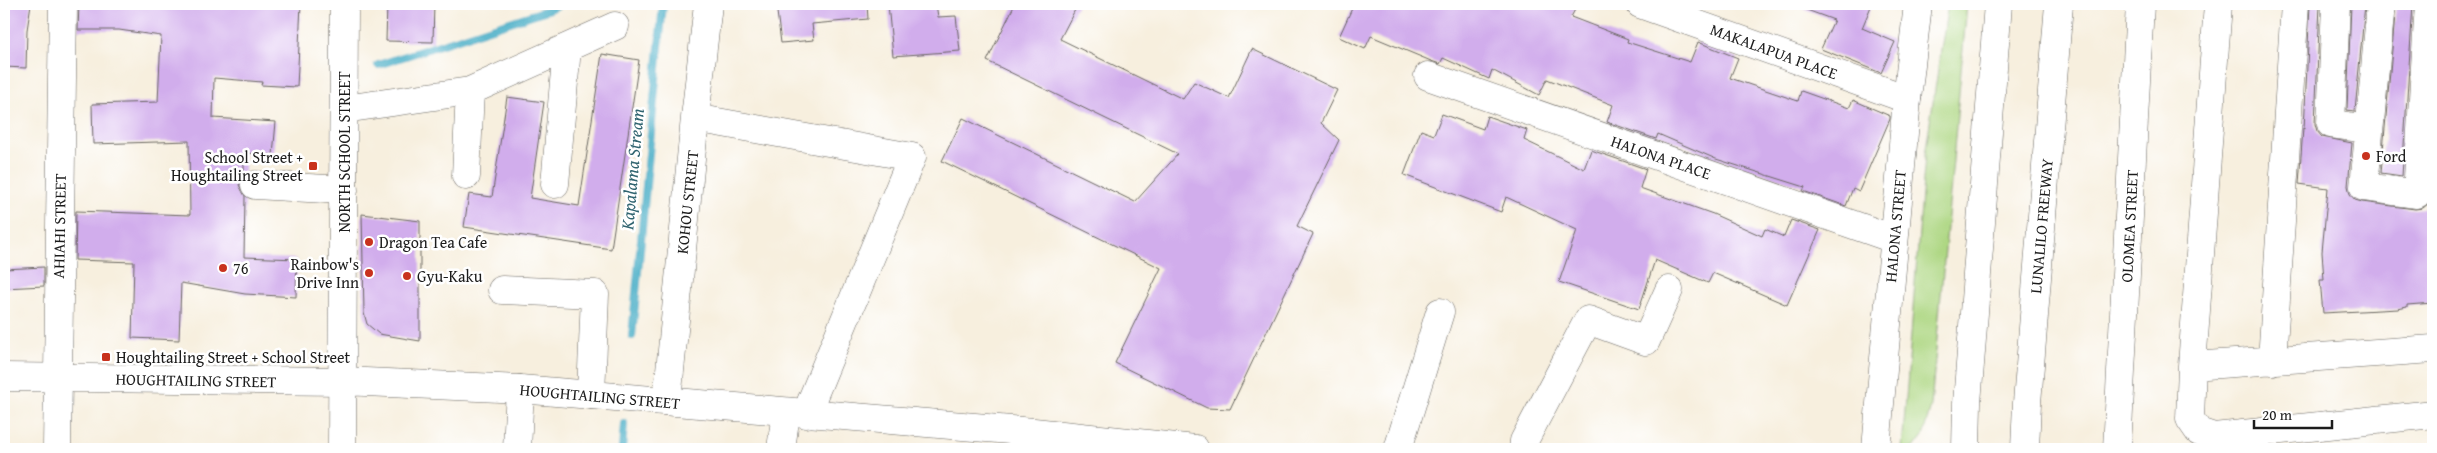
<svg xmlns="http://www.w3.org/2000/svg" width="2437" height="453" viewBox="0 0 2437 453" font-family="'Gentium Book Plus',serif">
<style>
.green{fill:#aed783;stroke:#657a50}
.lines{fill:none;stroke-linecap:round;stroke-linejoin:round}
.stream{stroke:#45acc5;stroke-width:8}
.building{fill:#d1adec}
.minor-casing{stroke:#696660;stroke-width:29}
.major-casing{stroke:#696660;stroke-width:29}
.highway-casing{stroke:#696660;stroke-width:29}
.minor{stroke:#fff;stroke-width:28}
.major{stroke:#fff;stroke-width:28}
.highway{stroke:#fff;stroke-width:28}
.poi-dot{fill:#c8321e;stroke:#fff;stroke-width:2}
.labels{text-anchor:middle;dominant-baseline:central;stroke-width:5;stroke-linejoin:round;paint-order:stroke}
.street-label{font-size:16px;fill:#1c1c1c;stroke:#fff}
.poi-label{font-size:16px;fill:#1c1c1c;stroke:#fff;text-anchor:start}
.water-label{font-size:18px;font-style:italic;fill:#306470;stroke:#fff}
</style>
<rect width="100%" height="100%" fill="#fff"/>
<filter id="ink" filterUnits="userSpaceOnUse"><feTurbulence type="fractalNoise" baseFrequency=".02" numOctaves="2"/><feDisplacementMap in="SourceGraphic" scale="10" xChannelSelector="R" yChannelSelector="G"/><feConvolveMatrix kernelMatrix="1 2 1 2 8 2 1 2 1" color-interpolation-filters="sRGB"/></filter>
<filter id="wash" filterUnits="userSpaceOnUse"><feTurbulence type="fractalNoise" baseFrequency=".0096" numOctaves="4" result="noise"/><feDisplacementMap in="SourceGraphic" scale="20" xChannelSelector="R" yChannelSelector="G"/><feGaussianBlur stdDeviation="1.12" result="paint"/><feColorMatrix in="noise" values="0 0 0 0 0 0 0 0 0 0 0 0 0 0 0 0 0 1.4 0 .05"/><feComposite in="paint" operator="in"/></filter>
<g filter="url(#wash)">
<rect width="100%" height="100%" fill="#f7efde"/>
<path class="green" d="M 1948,4 L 1967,4 L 1931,406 L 1923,436 L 1913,449 L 1902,449 L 1925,155 Z"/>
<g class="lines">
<path class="stream" d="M 378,65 L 550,9 L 560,4
M 632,336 L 663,4
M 622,449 L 624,424"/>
</g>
<g id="blocks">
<path class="building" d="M 4,4 L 31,4 L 27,30 L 26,68 L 4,67 Z
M 79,4 L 301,4 L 297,87 L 261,85 L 262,82 L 214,78 L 213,118 L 276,122 L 273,155 L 244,153 L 244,174 L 239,185 L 245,196 L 244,257 L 297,259 L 296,297 L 245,294 L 181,283 L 179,340 L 132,338 L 134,262 L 75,260 L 76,211 L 190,215 L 189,141 L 93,144 L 92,104 L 158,102 L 161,36 L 119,30 L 78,30 Z
M 387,4 L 434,4 L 433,42 L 386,41 Z
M 776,4 L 867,4 L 868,19 L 812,24 L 814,40 L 781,43 Z
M 888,4 L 936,4 L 938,17 L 956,16 L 960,51 L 893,56 Z
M 1015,4 L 1078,4 L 1060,39 L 1183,99 L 1194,82 L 1229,98 L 1252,49 L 1337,90 L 1321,123 L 1339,140 L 1297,226 L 1313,234 L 1230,409 L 1207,408 L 1115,363 L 1161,268 L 942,161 L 963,118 L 1135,202 L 1178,154 L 987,61 Z
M 1354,4 L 1578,4 L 1571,17 L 1628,39 L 1627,42 L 1690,62 L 1698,42 L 1738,58 L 1730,78 L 1798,101 L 1801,91 L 1849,108 L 1853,100 L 1890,116 L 1890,119 L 1859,191 L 1853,188 L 1846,206 L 1803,191 L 1805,187 L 1716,159 L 1658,134 L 1656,139 L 1607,122 L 1613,105 L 1547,79 L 1539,95 L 1492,70 L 1489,79 L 1443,58 L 1440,64 L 1431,61 L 1371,36 L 1365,49 L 1339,37 Z
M 1796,4 L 1872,4 L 1862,28 L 1895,42 L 1881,73 L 1821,49 L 1834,20 L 1796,6 Z
M 2310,4 L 2320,4 L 2315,124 L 2317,131 L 2322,137 L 2352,143 L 2348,186 L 2350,194 L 2355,200 L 2362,202 L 2415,209 L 2423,208 L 2429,203 L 2433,185 L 2433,303 L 2407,305 L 2407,307 L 2398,309 L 2323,313 L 2320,280 L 2324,280 L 2322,252 L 2328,188 L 2299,184 L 2303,128 L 2304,129 Z
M 2351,4 L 2365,4 L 2355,111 L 2347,110 Z
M 2396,4 L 2413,4 L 2402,176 L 2381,173 Z
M 602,54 L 639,60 L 611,249 L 464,227 L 469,194 L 492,197 L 507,97 L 544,102 L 530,198 L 579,206 Z
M 1442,114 L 1483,129 L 1487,116 L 1527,130 L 1524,140 L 1584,169 L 1591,150 L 1646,169 L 1640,188 L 1713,214 L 1762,236 L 1765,229 L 1784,237 L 1791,220 L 1820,230 L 1787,305 L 1713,273 L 1708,283 L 1655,260 L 1639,309 L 1559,282 L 1577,230 L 1506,197 L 1501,212 L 1404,175 L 1421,130 L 1434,135 Z
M 362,214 L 420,221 L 420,341 L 379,334 L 367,324 L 364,313 Z
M 44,267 L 44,286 L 4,288 L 4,269 Z"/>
</g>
</g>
<g filter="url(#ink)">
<use href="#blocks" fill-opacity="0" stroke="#696660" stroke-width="1"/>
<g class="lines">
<g class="minor-casing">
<path id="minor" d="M 1640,4 L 1907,99
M 2218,4 L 2192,366 L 2433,349
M 2336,4 L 2331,124 L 2369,129
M 2381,4 L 2364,187 L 2417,194 L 2429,4
M 1428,76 L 1894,239
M 344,109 L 470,91 L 615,26
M 695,118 L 912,157 L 806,414
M 466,176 L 470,91
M 555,184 L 567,48
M 255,185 L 344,190
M 502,290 L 595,294 L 591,395
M 2272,361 L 2295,4
M 2192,366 L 2190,419 L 2199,432 L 2214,437 L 2433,414
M 4,377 L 343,381
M 667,401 L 695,118 L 708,4
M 57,449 L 63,4
M 517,449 L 520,389
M 781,449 L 786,413
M 1398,449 L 1440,312
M 1523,449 L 1524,441 L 1588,320 L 1646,341 L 1669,290"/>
</g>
<g class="major-casing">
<path id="major" d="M 343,381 L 520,389 L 1034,432 L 1195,449
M 342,449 L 344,4
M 1876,449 L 1907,99 L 1918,4
M 2117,449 L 2140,4"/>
</g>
<g class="highway-casing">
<path id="highway" d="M 1966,449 L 1967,403 L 1998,4
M 2025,449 L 2027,403 L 2059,4"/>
</g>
<use href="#minor" class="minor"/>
<use href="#major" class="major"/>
<use href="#highway" class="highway"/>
</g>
</g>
<g class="poi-dot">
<circle cx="2366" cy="156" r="5"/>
<rect x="308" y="161" width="10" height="10" rx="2.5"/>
<circle cx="369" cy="242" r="5"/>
<circle cx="223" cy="268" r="5"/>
<circle cx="369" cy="273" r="5"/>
<circle cx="407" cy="276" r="5"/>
<rect x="101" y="352" width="10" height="10" rx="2.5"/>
</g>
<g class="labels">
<g class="street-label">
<text transform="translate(1774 51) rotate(20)">MAKALAPUA PLACE</text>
<text transform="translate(344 152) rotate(-90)">NORTH SCHOOL STREET</text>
<text transform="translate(1661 157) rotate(19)">HALONA PLACE</text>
<text transform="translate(687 202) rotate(-84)">KOHOU STREET</text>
<text transform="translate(59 226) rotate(-89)">AHIAHI STREET</text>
<text transform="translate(1895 226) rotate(-85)">HALONA STREET</text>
<text transform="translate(2041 226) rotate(-85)">LUNALILO FREEWAY</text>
<text transform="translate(2129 226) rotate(-87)">OLOMEA STREET</text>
<text transform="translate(196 380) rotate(1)">HOUGHTAILING STREET</text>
<text transform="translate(600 396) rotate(5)">HOUGHTAILING STREET</text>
</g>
<g class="poi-label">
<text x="2376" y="156">Ford</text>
<text x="303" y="157" text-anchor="end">School Street +<tspan x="303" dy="18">Houghtailing Street</tspan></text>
<text x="379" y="242">Dragon Tea Cafe</text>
<text x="359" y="264" text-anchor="end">Rainbow's<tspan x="359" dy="18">Drive Inn</tspan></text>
<text x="233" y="268">76</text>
<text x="417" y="276">Gyu-Kaku</text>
<text x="116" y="357">Houghtailing Street + School Street</text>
</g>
<g class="water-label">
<text transform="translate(632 169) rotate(-85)">Kapalama Stream</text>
</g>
</g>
<rect width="2437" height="453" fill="none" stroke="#fff" stroke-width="20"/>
<path d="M2254 420v8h78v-8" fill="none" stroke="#1c1c1c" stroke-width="2.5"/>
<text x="2262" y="420" font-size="15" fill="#1c1c1c" stroke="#ffffff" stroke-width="4" paint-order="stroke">20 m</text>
</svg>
